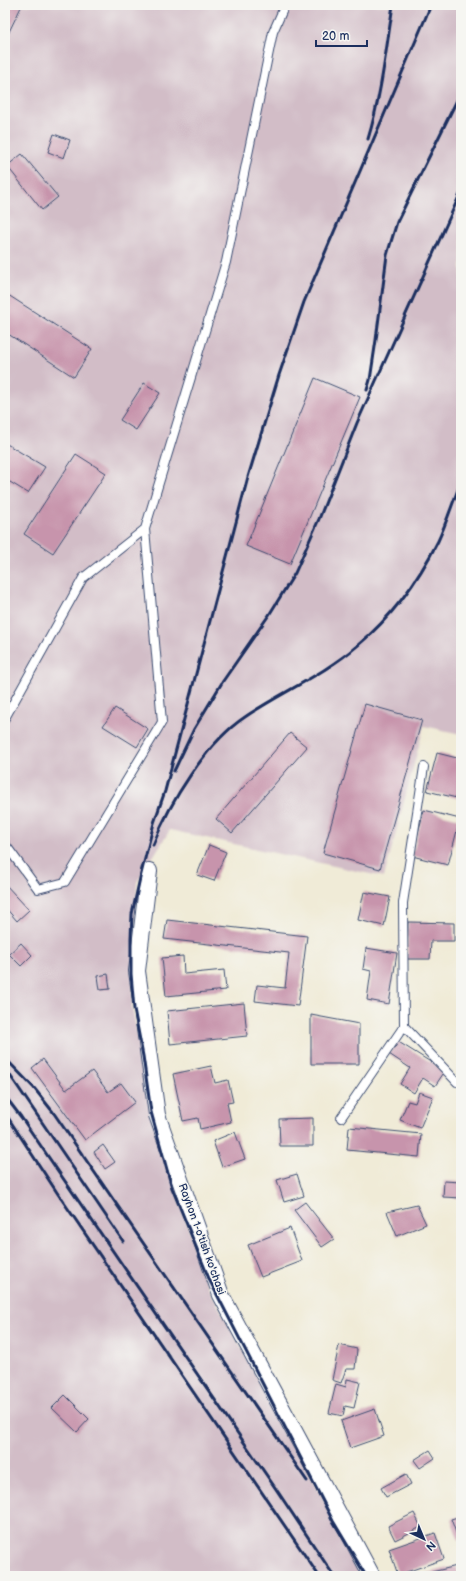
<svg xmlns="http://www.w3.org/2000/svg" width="466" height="1581" viewBox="0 0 466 1581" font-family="'Balsamiq Sans',sans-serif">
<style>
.industrial{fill:#d2bdc7}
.building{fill:#c794ac}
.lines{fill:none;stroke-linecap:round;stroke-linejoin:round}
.service-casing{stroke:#3b4b70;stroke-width:10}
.minor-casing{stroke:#3b4b70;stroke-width:18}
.service{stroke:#fff;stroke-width:8}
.minor{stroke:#fff;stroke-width:16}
.rail{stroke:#1b2f5e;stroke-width:3}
.labels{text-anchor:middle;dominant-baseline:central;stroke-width:3;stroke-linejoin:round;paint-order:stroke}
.street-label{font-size:11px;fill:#1b2f5e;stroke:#f6f6f2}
</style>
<rect width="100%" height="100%" fill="#f6f6f2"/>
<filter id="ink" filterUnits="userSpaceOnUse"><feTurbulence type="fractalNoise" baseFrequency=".025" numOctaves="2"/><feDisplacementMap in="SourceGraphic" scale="8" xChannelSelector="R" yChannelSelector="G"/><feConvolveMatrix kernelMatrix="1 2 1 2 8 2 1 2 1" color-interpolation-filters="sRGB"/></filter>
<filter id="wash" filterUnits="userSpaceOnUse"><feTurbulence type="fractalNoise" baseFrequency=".012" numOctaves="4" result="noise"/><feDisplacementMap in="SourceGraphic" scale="16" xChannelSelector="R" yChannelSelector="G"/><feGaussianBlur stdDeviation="0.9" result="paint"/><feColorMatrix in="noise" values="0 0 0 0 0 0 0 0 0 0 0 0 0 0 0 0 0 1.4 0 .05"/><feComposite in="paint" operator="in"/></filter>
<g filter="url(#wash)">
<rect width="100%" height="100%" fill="#f0ebd7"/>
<path class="industrial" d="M 5,5 L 461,5 L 461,734 L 424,726 L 384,877 L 170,830 L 137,882 L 132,1007 L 158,1137 L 209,1289 L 366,1576 L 5,1576 Z"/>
<g id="blocks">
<path class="building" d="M 5,5 L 22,5 L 5,40 Z
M 54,134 L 70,140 L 64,158 L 48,152 Z
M 22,154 L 58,197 L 42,210 L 7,166 Z
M 5,293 L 92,349 L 74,377 L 5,332 Z
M 315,378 L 360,397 L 290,564 L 246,546 Z
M 144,383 L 160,393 L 136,430 L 120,420 Z
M 5,443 L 45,467 L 28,493 L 5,479 Z
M 76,454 L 106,473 L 53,553 L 24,534 Z
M 365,704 L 422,720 L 380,869 L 323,853 Z
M 115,708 L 148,729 L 137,747 L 103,726 Z
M 290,733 L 307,747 L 232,833 L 216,819 Z
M 437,753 L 461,759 L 461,799 L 427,791 Z
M 424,810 L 460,819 L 448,865 L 412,856 Z
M 209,845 L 226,852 L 214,881 L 197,875 Z
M 5,884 L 29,910 L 17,921 L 5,907 Z
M 364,892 L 390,897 L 384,926 L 358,920 Z
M 167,920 L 307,936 L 298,1006 L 255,1001 L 257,985 L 285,988 L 289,953 L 164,939 Z
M 408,922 L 454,923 L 454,941 L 431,941 L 430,959 L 407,959 Z
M 21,943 L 32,955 L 21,966 L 9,954 Z
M 366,948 L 397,953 L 389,1004 L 367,1000 L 371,971 L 363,969 Z
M 183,956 L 184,974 L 224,970 L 226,990 L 166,996 L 162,958 Z
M 108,974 L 110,989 L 100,990 L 98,976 Z
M 244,1003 L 247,1036 L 170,1044 L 167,1011 Z
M 311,1015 L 359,1024 L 359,1064 L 311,1064 Z
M 397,1041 L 445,1071 L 435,1086 L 423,1078 L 414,1093 L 400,1084 L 410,1068 L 389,1054 Z
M 43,1059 L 66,1090 L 92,1071 L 108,1092 L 121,1083 L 135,1102 L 85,1140 L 32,1068 Z
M 211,1066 L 215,1083 L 228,1080 L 233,1102 L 227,1103 L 231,1122 L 200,1129 L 198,1118 L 183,1121 L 173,1074 Z
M 419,1092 L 433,1097 L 420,1128 L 400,1120 L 408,1101 L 415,1103 Z
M 313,1118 L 313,1146 L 280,1146 L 279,1119 Z
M 349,1127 L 421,1134 L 419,1157 L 347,1150 Z
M 235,1132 L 245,1159 L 222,1167 L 213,1141 Z
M 103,1145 L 115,1162 L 105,1169 L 94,1152 Z
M 297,1174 L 304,1196 L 284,1202 L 277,1180 Z
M 444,1181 L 461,1182 L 461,1198 L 443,1197 Z
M 305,1202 L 334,1239 L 322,1247 L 294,1210 Z
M 417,1205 L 426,1224 L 397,1236 L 387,1212 Z
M 290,1228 L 302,1261 L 261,1277 L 248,1245 Z
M 339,1345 L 357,1349 L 355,1369 L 346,1369 L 341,1383 L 332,1380 Z
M 347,1379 L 360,1382 L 354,1408 L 345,1406 L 343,1416 L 329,1413 L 336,1384 L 346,1387 Z
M 65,1395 L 89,1419 L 77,1432 L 52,1408 Z
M 375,1409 L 384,1436 L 350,1448 L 341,1421 Z
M 430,1450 L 435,1458 L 420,1468 L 414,1460 Z
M 406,1474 L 411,1484 L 386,1497 L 381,1488 Z
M 414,1513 L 421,1527 L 395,1540 L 388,1526 Z
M 461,1516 L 461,1540 L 459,1541 L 451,1519 Z
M 435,1533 L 444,1559 L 398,1575 L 389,1549 Z
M 457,1566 L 459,1576 L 419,1576 L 419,1575 Z"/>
</g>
</g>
<g filter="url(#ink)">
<use href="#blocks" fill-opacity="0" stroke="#3b4b70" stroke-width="1"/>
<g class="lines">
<g class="service-casing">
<path id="service" d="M 5,718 L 83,578 L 145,529
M 424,767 L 403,903 L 404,1026 L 457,1082 L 461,1083
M 5,844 L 38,889 L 65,882 L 162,722 L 145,529 L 226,262 L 273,32 L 285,5
M 341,1118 L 404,1026"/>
</g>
<g class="minor-casing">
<path id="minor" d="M 149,871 L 137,971 L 157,1115 L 221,1295 L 372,1576"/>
</g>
<use href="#service" class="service"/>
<use href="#minor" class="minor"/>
<path class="rail" d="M 368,139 C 381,96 386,50 393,5
M 367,390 L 370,380 L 376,340 L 387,255 L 397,222 L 460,94
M 174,771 L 194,729 L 223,681 L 269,615 L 295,573 L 319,519 L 357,423 L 461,192
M 153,845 C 170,802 206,743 245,717 C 282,692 323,675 357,646 C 392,617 418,581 438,541 C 447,522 453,501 461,482
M 5,1058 L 34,1088 L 53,1112 L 307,1481
M 5,1068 L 123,1241
M 5,1096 L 21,1117 L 276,1489 L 334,1576
M 5,1113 L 58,1194 L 319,1576
M 366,1576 L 333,1521 L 210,1281 L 172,1188 L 151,1112 L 143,1056 L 134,1009 L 131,974 L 131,938 L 132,914 L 140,878 L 154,823 L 165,791 L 248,477 L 279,375 L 304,302 L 431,5"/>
</g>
</g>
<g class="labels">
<g class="street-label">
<text transform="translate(202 1239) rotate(70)">Rayhon 1-o'tish ko'chasi</text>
</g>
</g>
<rect width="466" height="1581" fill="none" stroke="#f6f6f2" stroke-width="20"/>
<g transform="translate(424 1539) rotate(136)" stroke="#f6f6f2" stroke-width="3" paint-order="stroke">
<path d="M0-3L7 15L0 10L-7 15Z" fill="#1b2f5e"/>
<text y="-6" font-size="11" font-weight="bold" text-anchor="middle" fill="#1b2f5e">N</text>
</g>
<path d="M316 40v6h51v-6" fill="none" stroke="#1b2f5e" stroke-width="2"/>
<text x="322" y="40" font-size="12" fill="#1b2f5e" stroke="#f6f6f2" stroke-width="3" paint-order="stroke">20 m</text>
</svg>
